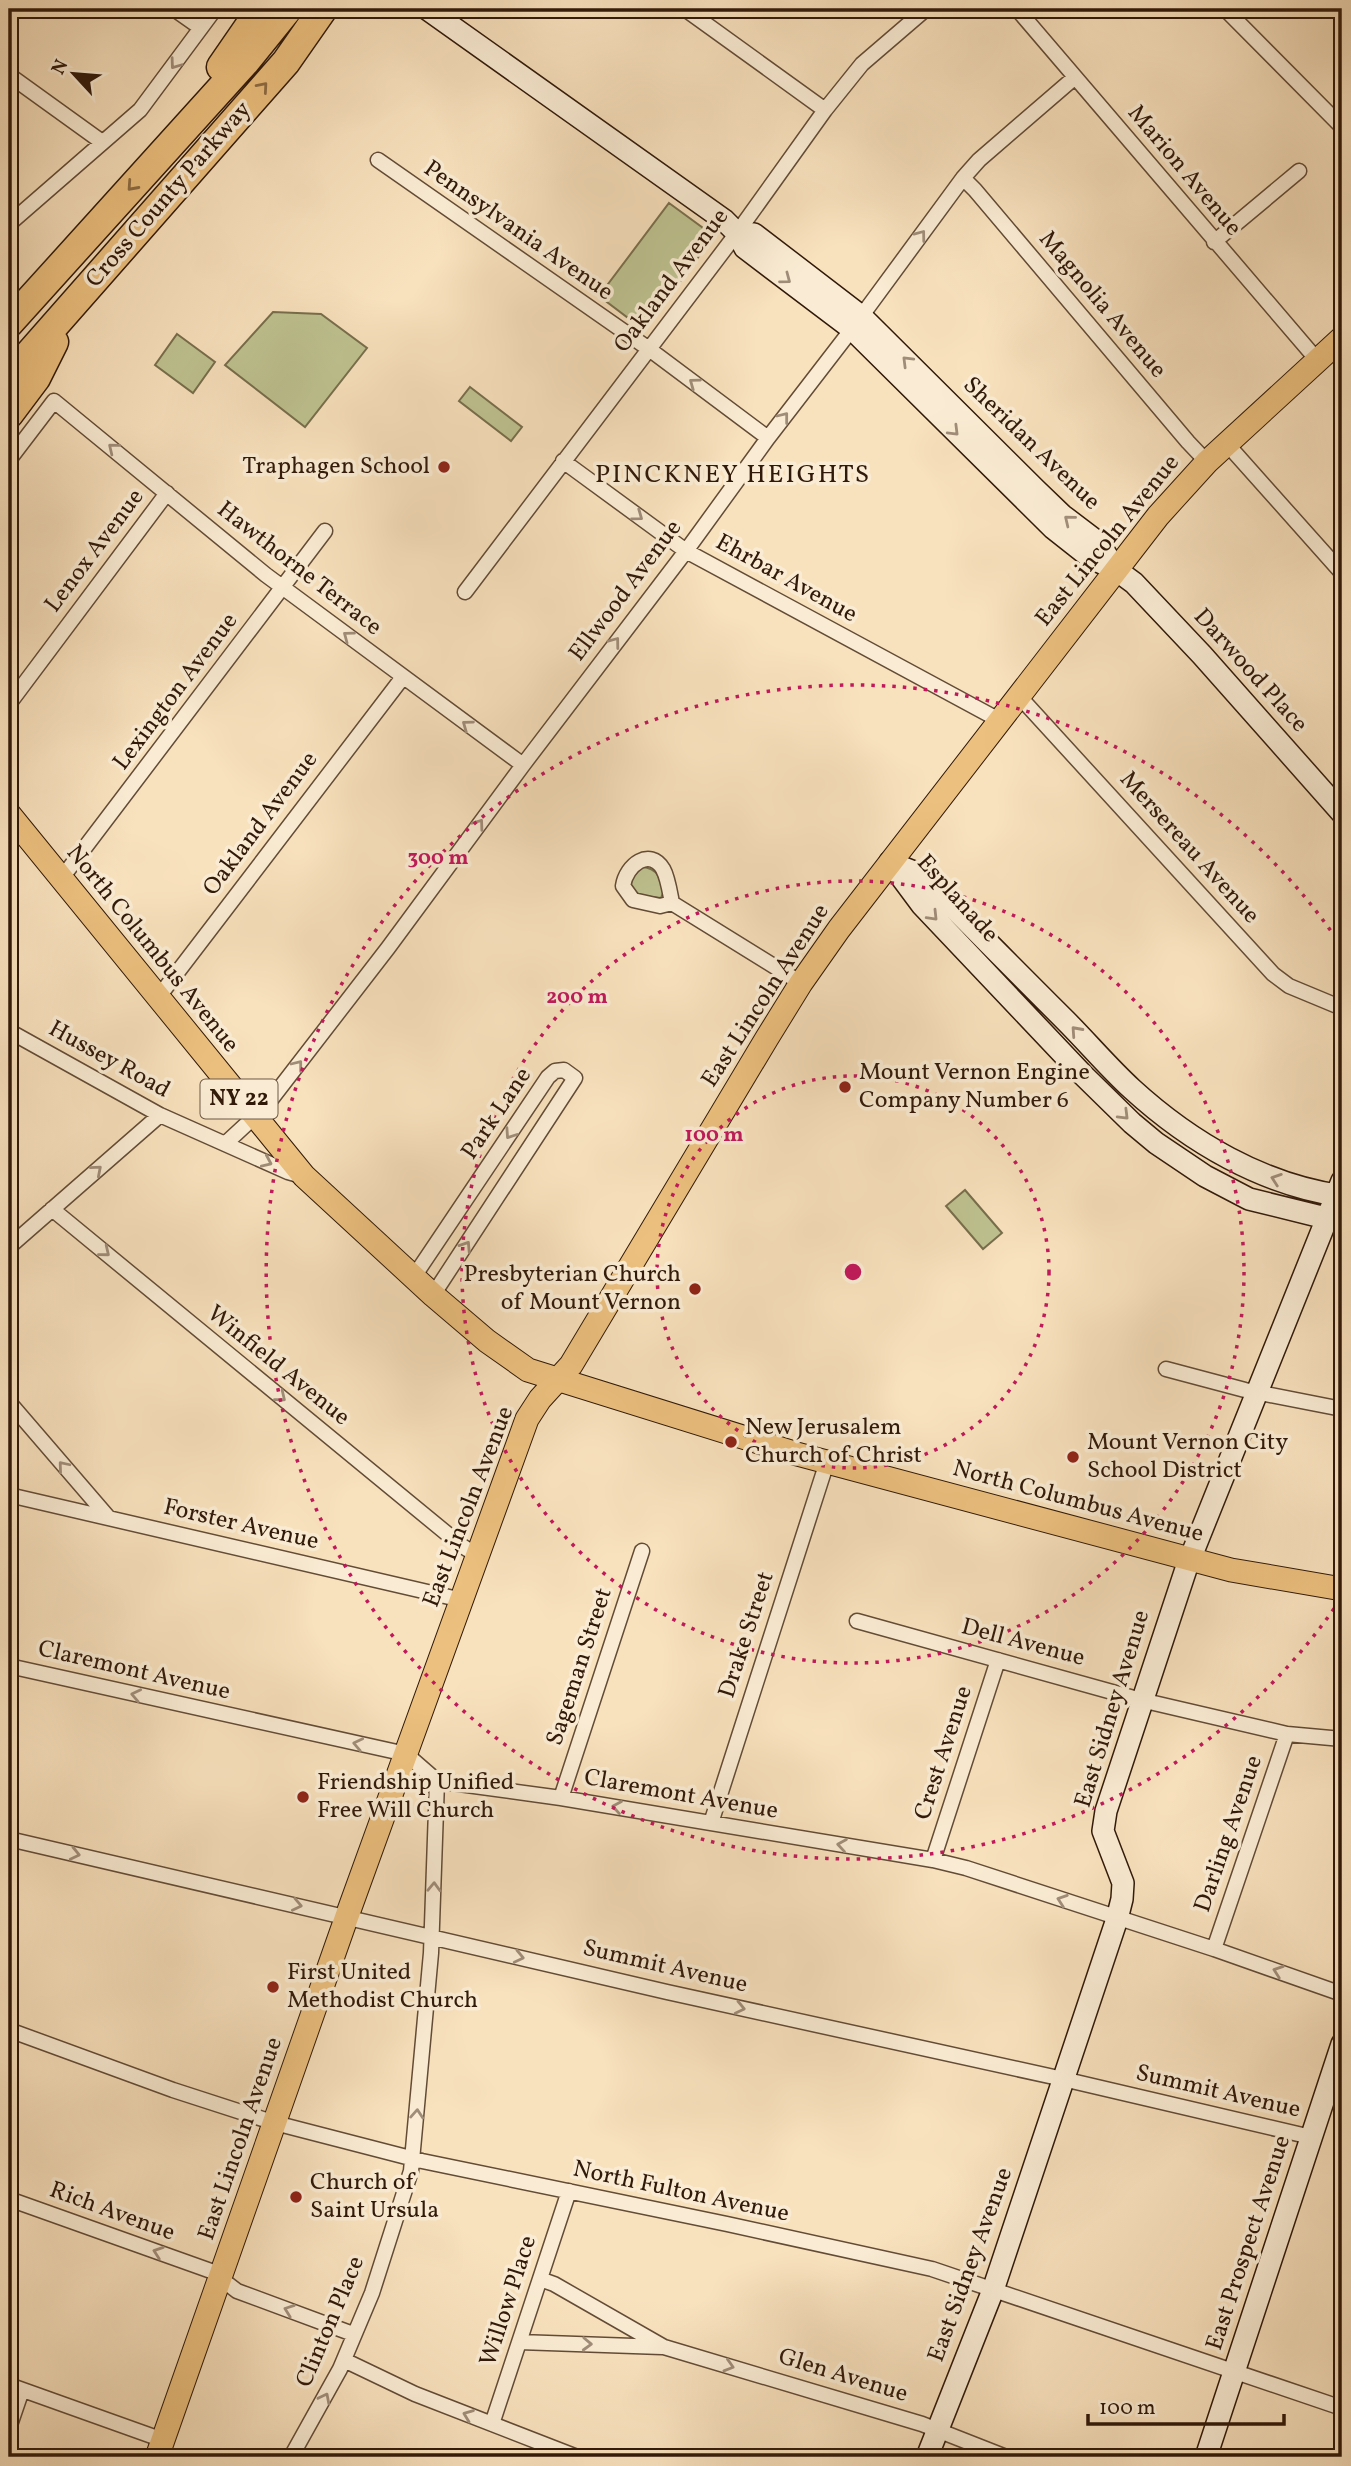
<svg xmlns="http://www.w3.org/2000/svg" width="1351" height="2466" viewBox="0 0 1351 2466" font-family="Vollkorn,serif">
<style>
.green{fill:#bec290;stroke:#786e4c;stroke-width:2}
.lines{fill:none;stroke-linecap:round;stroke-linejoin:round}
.street-casing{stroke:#634b36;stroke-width:17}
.secondary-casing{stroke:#311909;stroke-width:24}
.primary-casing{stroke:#311909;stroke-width:25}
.highway-casing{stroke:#311909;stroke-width:31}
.street{stroke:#faecd4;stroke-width:14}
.secondary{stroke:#faecd4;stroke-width:21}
.primary{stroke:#ecc07e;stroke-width:23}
.highway{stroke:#ecc07e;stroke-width:28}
.oneway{stroke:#a08d79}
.oneway2{stroke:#8e6c44}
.ring{fill:none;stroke:#c2185b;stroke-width:3.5;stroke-dasharray:3.5 7}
.poi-dot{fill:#8f2418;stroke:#faecd4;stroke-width:2.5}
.labels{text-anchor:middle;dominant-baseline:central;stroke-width:7;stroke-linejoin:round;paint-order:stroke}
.shield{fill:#faecd4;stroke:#6d5846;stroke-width:2}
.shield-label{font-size:23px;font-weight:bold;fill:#311909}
.street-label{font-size:24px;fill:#311909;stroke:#faecd4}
.poi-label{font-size:24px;fill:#311909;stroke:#faecd4;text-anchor:start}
.neighbourhood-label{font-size:26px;letter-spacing:2px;fill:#311909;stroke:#faecd4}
.centre{fill:#c2185b;stroke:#faecd4;stroke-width:3.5}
.ring-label{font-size:21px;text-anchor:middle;font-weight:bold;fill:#c2185b;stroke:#faecd4;stroke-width:7;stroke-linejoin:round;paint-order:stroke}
</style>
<rect width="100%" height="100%" fill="#f8e1bd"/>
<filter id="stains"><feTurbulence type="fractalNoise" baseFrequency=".00286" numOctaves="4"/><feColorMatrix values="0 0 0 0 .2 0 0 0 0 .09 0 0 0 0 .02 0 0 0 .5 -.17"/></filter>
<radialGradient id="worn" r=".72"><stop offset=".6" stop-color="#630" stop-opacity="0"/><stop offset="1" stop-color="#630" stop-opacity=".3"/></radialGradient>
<path class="green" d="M 669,203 L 714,236 L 644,330 L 599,296 Z
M 273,312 L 321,314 L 367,348 L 305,427 L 225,365 Z
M 177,334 L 215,362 L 193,393 L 155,365 Z
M 470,387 L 522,427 L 511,441 L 459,401 Z
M 642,867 C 658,868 661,879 663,893 L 661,898 L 642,896 L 631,889 L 630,880 Z
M 965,1190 L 1002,1233 L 983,1249 L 946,1206 Z"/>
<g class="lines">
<g class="street-casing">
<path id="street" d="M 174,9 L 201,28
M 685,9 L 825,110
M 1017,9 L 1318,361
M 1225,9 L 1342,127
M 9,75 L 102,142
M 378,160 L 649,349 L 768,438
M 963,178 L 975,190 L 1188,442 L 1207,462
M 9,224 L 140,110 L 215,9
M 1214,242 L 1299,171
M 1227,444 L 1342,573
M 9,460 L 54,401 L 266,575 L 523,765
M 563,461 L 686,551 L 999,720
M 465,592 L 737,233 L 825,110 L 862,64 L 926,9
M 1018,695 L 1273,974 L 1289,986 L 1342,1008
M 9,704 L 167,493
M 61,879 L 325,531
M 672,903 C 670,893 668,878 663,869 C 650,847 626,865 623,886 L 633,900 L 660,906 L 672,903 L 801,983
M 157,999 L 403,677
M 9,1031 L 160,1115 L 288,1172 L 302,1176
M 225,1144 L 266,1106 L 388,948 L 523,765 L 686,551 L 768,438 L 852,329 L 963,178 L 979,160 L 1074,78
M 52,1209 L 462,1546 L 477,1555
M 9,1247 L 160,1115
M 413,1278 L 548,1077 L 555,1071 L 564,1070 L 575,1078 L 433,1295
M 1166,1369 L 1245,1390 L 1342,1409
M 9,1402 L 108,1517
M 9,1495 L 462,1600
M 857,1621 L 1141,1700 L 1287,1734 L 1342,1739
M 9,1666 L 406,1754 L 437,1781 L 561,1798 L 933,1860 L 966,1868 L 1214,1949 L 1342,1994
M 561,1798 L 642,1551
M 711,1823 L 827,1462
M 9,1839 L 667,1992 L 1063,2079 L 1311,2137
M 933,1860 L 998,1660
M 1214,1949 L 1287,1734
M 9,2030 L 173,2090 L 275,2123 L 422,2161 L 727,2224 L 932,2269 L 1342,2408
M 9,2199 L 211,2271 L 237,2291 L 353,2334
M 540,2279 L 554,2284 L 664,2347 L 922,2424 L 1006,2457
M 519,2342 L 662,2347
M 344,2360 L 415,2394 L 577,2457
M 9,2385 L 163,2440
M 492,2424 L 569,2191
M 9,2428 L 22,2390
M 291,2457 L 340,2369 L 372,2293 L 411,2171 L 431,1953 L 437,1781"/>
</g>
<g class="secondary-casing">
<path id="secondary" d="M 427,9 L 724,220 L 737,233 L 745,248 L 852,329 L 1053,528 L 1091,558 L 1115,569 L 1134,583 L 1202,655 L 1342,813
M 737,233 L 754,234 L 861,316 L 1036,490 L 1062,515 L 1099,543 L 1115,569
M 890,862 L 922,905 L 1083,1075 L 1132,1123 L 1156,1143 L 1205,1176 L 1249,1199 L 1342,1222
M 891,863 L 919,874 L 935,889 C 978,933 1022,977 1066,1021 C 1088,1043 1109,1068 1132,1089 C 1190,1142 1263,1185 1342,1196
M 927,2457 L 993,2290 L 1117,1919 L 1122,1899 L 1123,1883 L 1103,1831 L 1106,1811 L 1186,1569 L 1342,1181
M 1206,2457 L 1342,2044"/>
</g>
<g class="primary-casing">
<path id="primary" d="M 9,814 L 304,1176 L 433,1295 L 487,1341 L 528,1370 L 797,1454 L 1231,1570 L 1342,1589
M 157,2457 L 347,1916 L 527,1419 L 540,1399 L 571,1365 L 767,1038 L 801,983 L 839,929 L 1158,516 L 1207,462 L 1342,338"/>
</g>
<g class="highway-casing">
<path id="highway" d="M 221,67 L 261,9
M 9,323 L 246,61 L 288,9
M 9,377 L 286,62 L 323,9
M 9,414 L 36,378 L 54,342"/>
</g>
<use href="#street" class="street"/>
<use href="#secondary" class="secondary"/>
<use href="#primary" class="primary"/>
<use href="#highway" class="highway"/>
</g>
<defs><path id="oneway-chevron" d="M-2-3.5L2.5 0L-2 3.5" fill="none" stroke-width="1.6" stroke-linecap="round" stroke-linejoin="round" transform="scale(1.75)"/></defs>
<g class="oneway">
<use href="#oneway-chevron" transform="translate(175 64) rotate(126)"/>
<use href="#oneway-chevron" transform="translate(921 235) rotate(-53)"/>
<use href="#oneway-chevron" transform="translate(786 279) rotate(37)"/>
<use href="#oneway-chevron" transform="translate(907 361) rotate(-135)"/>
<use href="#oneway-chevron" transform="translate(694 383) rotate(-144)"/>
<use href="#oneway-chevron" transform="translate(784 417) rotate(-52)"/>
<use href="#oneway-chevron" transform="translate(954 431) rotate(45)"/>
<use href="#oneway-chevron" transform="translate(113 448) rotate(-141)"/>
<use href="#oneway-chevron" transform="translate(638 516) rotate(36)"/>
<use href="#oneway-chevron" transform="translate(1069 520) rotate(-141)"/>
<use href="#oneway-chevron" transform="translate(348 636) rotate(-143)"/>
<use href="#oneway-chevron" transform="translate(615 642) rotate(-53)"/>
<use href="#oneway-chevron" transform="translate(467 725) rotate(-144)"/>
<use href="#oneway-chevron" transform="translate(479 824) rotate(-54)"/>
<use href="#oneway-chevron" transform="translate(933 916) rotate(46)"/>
<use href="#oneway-chevron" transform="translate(1076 1031) rotate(-132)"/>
<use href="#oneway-chevron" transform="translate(298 1065) rotate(-52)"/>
<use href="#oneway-chevron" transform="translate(1124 1115) rotate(45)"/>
<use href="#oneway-chevron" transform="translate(510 1134) rotate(124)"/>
<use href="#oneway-chevron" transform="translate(267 1162) rotate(24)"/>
<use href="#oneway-chevron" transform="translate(97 1170) rotate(-41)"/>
<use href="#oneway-chevron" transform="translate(1276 1179) rotate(-161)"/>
<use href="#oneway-chevron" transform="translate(466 1246) rotate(-57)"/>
<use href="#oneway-chevron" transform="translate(105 1252) rotate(39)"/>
<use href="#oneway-chevron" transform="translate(281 1397) rotate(39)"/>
<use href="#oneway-chevron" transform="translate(63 1466) rotate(-130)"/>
<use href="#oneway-chevron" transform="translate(136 1695) rotate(-168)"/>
<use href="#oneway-chevron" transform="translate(358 1744) rotate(-168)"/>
<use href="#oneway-chevron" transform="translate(617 1807) rotate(-170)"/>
<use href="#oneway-chevron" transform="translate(842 1845) rotate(-171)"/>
<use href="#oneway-chevron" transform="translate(75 1854) rotate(13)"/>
<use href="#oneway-chevron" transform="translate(434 1887) rotate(-88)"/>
<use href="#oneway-chevron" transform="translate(1062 1900) rotate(-161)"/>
<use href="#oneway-chevron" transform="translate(297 1905) rotate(12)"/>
<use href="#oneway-chevron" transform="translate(519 1957) rotate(13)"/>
<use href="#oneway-chevron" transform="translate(1278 1971) rotate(-161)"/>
<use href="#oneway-chevron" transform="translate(740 2008) rotate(13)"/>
<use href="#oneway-chevron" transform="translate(417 2114) rotate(-86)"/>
<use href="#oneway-chevron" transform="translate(158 2252) rotate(-161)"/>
<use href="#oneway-chevron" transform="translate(289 2310) rotate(-160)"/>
<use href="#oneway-chevron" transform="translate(587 2344) rotate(2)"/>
<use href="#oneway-chevron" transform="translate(729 2366) rotate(17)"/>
<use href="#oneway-chevron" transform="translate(325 2398) rotate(-63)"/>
<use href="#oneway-chevron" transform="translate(468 2415) rotate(-159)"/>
</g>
<g class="oneway2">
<use href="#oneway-chevron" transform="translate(263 87) rotate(-49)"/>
<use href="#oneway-chevron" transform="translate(132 186) rotate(132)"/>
</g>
<g class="ring">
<circle cx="853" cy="1272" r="196"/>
<circle cx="853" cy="1272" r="391"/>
<path d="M1340 1600A587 587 0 1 1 1340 944"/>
</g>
<g class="poi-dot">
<circle cx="444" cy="467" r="7"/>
<circle cx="845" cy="1087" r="7"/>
<circle cx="695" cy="1289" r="7"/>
<circle cx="731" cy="1442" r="7"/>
<circle cx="1073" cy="1457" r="7"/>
<circle cx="303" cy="1797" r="7"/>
<circle cx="273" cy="1987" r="7"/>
<circle cx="296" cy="2197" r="7"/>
</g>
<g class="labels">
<rect class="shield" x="200.5" y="1079.5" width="77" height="39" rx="5"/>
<g class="shield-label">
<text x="239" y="1099">NY 22</text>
</g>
<g class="street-label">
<text transform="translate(1184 171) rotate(50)">Marion Avenue</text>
<text transform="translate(169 195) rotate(-49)">Cross County Parkway</text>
<text transform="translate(518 231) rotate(35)">Pennsylvania Avenue</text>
<text transform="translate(672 281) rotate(-53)">Oakland Avenue</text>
<text transform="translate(1102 305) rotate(50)">Magnolia Avenue</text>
<text transform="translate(1031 444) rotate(44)">Sheridan Avenue</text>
<text transform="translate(1108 541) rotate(-51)">East Lincoln Avenue</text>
<text transform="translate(95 551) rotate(-53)">Lenox Avenue</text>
<text transform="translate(299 569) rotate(38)">Hawthorne Terrace</text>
<text transform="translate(786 579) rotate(29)">Ehrbar Avenue</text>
<text transform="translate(626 591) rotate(-53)">Ellwood Avenue</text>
<text transform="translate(1250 671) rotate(48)">Darwood Place</text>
<text transform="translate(176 692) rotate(-53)">Lexington Avenue</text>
<text transform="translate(261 824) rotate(-53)">Oakland Avenue</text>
<text transform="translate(1189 848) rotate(48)">Mersereau Avenue</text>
<text transform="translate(957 899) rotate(48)">Esplanade</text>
<text transform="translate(152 949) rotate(51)">North Columbus Avenue</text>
<text transform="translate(766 996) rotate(-57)">East Lincoln Avenue</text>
<text transform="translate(109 1060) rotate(29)">Hussey Road</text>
<text transform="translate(497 1114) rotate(-56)">Park Lane</text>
<text transform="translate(278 1366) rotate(39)">Winfield Avenue</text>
<text transform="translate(1078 1502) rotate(15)">North Columbus Avenue</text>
<text transform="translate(469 1507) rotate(-69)">East Lincoln Avenue</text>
<text transform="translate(241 1525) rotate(13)">Forster Avenue</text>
<text transform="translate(747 1635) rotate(-72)">Drake Street</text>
<text transform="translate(1023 1643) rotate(15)">Dell Avenue</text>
<text transform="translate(580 1667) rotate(-72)">Sageman Street</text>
<text transform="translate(134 1671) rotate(13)">Claremont Avenue</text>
<text transform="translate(1113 1709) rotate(-73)">East Sidney Avenue</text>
<text transform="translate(944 1753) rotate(-72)">Crest Avenue</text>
<text transform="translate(681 1795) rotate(10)">Claremont Avenue</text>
<text transform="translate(1229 1834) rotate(-71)">Darling Avenue</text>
<text transform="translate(665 1967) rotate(13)">Summit Avenue</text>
<text transform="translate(1218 2092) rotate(13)">Summit Avenue</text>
<text transform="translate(241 2139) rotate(-71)">East Lincoln Avenue</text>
<text transform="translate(681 2192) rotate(12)">North Fulton Avenue</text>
<text transform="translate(112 2212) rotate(20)">Rich Avenue</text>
<text transform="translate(1249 2243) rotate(-72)">East Prospect Avenue</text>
<text transform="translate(971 2265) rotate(-70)">East Sidney Avenue</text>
<text transform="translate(509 2301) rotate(-72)">Willow Place</text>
<text transform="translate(331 2322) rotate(-67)">Clinton Place</text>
<text transform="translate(843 2376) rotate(17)">Glen Avenue</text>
</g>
<g class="poi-label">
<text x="430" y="467" text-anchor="end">Traphagen School</text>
<text x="859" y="1073">Mount Vernon Engine<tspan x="859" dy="28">Company Number 6</tspan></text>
<text x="681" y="1275" text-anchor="end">Presbyterian Church<tspan x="681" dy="28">of Mount Vernon</tspan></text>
<text x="745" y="1428">New Jerusalem<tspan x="745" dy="28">Church of Christ</tspan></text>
<text x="1087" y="1443">Mount Vernon City<tspan x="1087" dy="28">School District</tspan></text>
<text x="317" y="1783">Friendship Unified<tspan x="317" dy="28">Free Will Church</tspan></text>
<text x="287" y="1973">First United<tspan x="287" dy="28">Methodist Church</tspan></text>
<text x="310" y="2183">Church of<tspan x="310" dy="28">Saint Ursula</tspan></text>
</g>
<g class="neighbourhood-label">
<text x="733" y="475">PINCKNEY HEIGHTS</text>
</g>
</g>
<circle cx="853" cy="1272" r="10" class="centre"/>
<g class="ring-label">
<text x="438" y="864">300 m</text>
<text x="577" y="1003">200 m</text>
<text x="714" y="1141">100 m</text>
</g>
<rect width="1351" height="2466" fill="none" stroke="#f8e1bd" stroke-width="35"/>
<rect x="10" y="10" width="1330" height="2445" fill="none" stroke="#311909" stroke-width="3.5"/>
<rect x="18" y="18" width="1316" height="2431" fill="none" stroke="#311909" stroke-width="2"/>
<g transform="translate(74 74) rotate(296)" stroke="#faecd4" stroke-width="5" paint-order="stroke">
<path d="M0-5L12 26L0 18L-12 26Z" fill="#311909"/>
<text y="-10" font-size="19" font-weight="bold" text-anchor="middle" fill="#311909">N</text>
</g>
<path d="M1088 2414v10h196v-10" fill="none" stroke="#311909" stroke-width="3.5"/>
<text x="1099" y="2414" font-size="21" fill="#311909" stroke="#faecd4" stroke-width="5" paint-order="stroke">100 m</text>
<rect width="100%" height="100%" filter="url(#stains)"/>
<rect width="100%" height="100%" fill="url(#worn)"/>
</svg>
